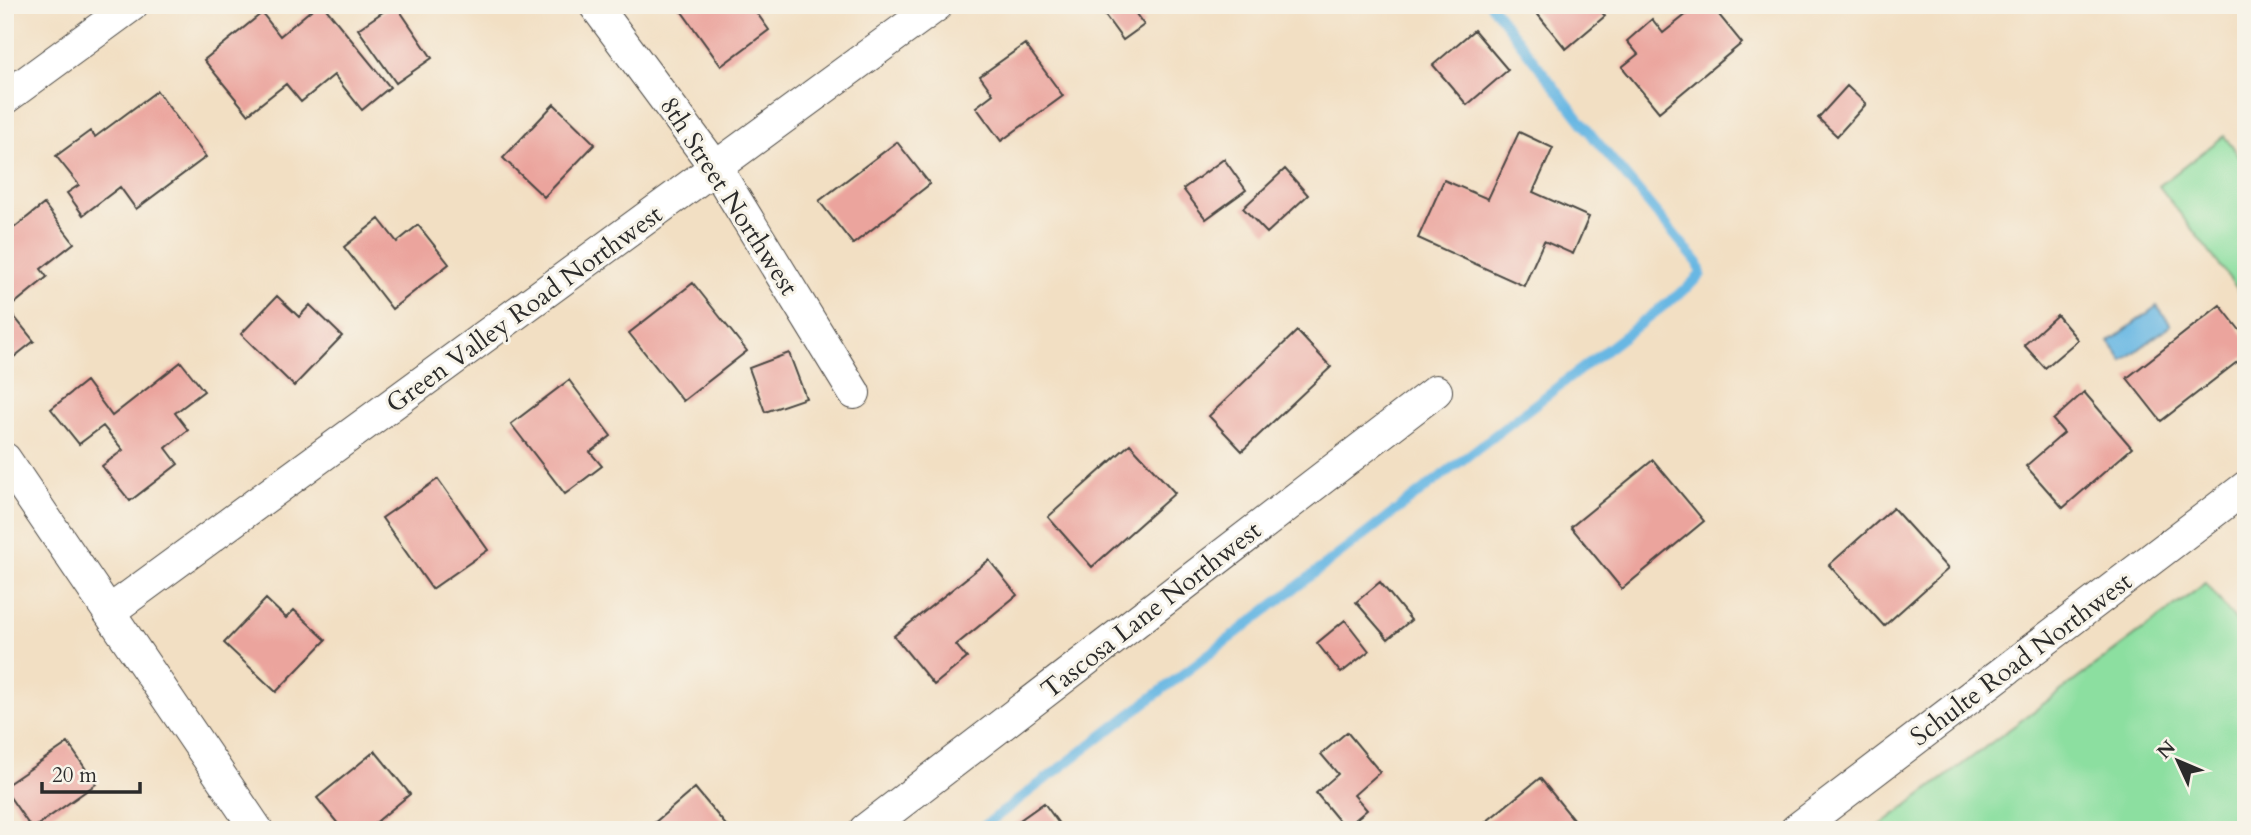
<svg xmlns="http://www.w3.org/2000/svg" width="2251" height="835" viewBox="0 0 2251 835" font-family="Cardo,serif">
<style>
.green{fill:#8cdfa0;stroke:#5c8566;stroke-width:2}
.water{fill:#68b7e3;stroke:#4a7187;stroke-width:2}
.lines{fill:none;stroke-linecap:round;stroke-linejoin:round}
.stream{stroke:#68b7e3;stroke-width:10}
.building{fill:#eba49d}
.street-casing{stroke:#494642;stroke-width:34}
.street{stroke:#fff;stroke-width:32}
.labels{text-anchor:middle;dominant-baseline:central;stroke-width:6;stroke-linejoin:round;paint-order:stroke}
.street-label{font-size:26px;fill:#2b2b2b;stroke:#f7f3e8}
</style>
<rect width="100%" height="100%" fill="#f7f3e8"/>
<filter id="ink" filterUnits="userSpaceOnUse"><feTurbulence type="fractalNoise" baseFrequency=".0143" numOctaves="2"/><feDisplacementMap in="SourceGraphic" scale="14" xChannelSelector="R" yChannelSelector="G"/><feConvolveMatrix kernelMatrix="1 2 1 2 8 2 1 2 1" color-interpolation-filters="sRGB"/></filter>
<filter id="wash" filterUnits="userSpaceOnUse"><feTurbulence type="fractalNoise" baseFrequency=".00686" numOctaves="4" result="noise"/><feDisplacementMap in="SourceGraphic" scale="28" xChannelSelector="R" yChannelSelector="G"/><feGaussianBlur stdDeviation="1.57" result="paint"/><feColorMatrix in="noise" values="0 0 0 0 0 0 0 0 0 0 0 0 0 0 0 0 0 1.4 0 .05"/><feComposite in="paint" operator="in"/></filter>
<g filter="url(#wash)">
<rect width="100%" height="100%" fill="#f2dfc3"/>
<path class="green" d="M 2224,136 L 2246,165 L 2246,300 L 2159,186 Z
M 2206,583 L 2246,634 L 2246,830 L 1874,830 Z"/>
<path class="water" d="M 2157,306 L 2171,325 L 2123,361 L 2109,342 Z"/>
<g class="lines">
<path class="stream" d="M 979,830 L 1687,288 L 1701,274 L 1698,263 L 1594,138 L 1491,5"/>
</g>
<g id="blocks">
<path class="building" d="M 317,5 L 323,5 L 390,87 L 362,110 L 334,75 L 301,102 L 286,84 L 248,114 L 204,60 L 262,13 L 280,36 Z
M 393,5 L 396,5 L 432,58 L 396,83 L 358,29 Z
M 677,5 L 751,5 L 769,30 L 721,66 Z
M 1107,5 L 1147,5 L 1136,14 L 1144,25 L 1123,40 L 1101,10 Z
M 1542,5 L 1596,5 L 1605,16 L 1566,49 L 1535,11 Z
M 1698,5 L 1711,5 L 1742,43 L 1659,112 L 1622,67 L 1638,54 L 1627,41 L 1652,19 L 1663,33 Z
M 1474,30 L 1508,70 L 1467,105 L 1433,65 Z
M 1025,44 L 1063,96 L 1001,141 L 976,107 L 993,94 L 980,76 Z
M 1847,86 L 1866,104 L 1837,136 L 1818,118 Z
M 157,91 L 206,157 L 136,209 L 120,187 L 83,215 L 67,193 L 79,185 L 56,156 L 90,131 L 95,137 Z
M 554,104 L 595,144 L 544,197 L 503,158 Z
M 1519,132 L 1553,148 L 1533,192 L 1589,217 L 1573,254 L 1544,241 L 1524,286 L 1418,238 L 1444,180 L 1488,199 Z
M 897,142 L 930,184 L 853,244 L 819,201 Z
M 1224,159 L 1246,190 L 1206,219 L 1183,189 Z
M 1285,169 L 1308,195 L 1267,233 L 1243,208 Z
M 44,204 L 74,243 L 41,269 L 47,277 L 8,309 L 34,341 L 9,361 L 5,357 L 5,215 L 15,227 Z
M 379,219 L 397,242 L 418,225 L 449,264 L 392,309 L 344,247 Z
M 693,283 L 747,351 L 683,401 L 629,333 Z
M 277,296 L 299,317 L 310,305 L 342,336 L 294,386 L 241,334 Z
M 2220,305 L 2246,338 L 2246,355 L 2161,421 L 2127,378 Z
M 2057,315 L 2078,340 L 2045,368 L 2024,345 Z
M 1297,331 L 1331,367 L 1242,451 L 1209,416 Z
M 789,353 L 806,398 L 765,412 L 749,368 Z
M 181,362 L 204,391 L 175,413 L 188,430 L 166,448 L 178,464 L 130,501 L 102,466 L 123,450 L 103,426 L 79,444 L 51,409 L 86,381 L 112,416 Z
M 569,380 L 611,436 L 590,452 L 602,466 L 565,494 L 511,424 Z
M 2084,392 L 2132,448 L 2063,508 L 2026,466 L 2064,433 L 2053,420 Z
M 1130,444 L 1175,493 L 1092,567 L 1048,517 Z
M 1653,460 L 1704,521 L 1622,589 L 1571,527 Z
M 438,479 L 488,550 L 432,589 L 382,518 Z
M 1893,508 L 1948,569 L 1884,626 L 1829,565 Z
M 989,560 L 1017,595 L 956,645 L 967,658 L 934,685 L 894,636 Z
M 1380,582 L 1411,620 L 1388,639 L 1356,602 Z
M 266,599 L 286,618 L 294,610 L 326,640 L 276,692 L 224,643 Z
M 1345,620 L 1369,651 L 1341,673 L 1317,643 Z
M 1347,732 L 1380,772 L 1354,795 L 1367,810 L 1345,828 L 1316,793 L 1338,774 L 1321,754 Z
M 68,743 L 96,784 L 32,829 L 5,790 L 5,786 Z
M 375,751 L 410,794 L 367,830 L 343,830 L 317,798 Z
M 1540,778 L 1582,830 L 1476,830 Z
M 695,788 L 730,830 L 646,830 Z
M 1044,803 L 1062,828 L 1059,830 L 1006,830 Z"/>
</g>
</g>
<g filter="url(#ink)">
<use href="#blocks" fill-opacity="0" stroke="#494642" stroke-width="2"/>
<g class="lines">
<g class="street-casing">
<path id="street" d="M 595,5 L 716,168 L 854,393
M 5,98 L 132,5
M 5,459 L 257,830
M 110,611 L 937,5
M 865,830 L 1436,391
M 1796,830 L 2246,487"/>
</g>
<use href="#street" class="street"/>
</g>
</g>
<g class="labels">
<g class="street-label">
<text transform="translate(729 196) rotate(57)">8th Street Northwest</text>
<text transform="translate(524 309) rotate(-36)">Green Valley Road Northwest</text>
<text transform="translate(1151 610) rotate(-38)">Tascosa Lane Northwest</text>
<text transform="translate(2021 659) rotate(-37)">Schulte Road Northwest</text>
</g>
</g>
<rect width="2251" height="835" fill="none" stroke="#f7f3e8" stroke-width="28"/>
<g transform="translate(2178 761) rotate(314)" stroke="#f7f3e8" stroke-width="5" paint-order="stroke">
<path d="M0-5L12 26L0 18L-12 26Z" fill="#2b2b2b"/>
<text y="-10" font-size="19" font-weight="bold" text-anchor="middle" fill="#2b2b2b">N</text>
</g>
<path d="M42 782v10h98v-10" fill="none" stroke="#2b2b2b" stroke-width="3.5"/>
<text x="52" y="782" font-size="21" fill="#2b2b2b" stroke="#f7f3e8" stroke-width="5" paint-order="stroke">20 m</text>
</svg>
